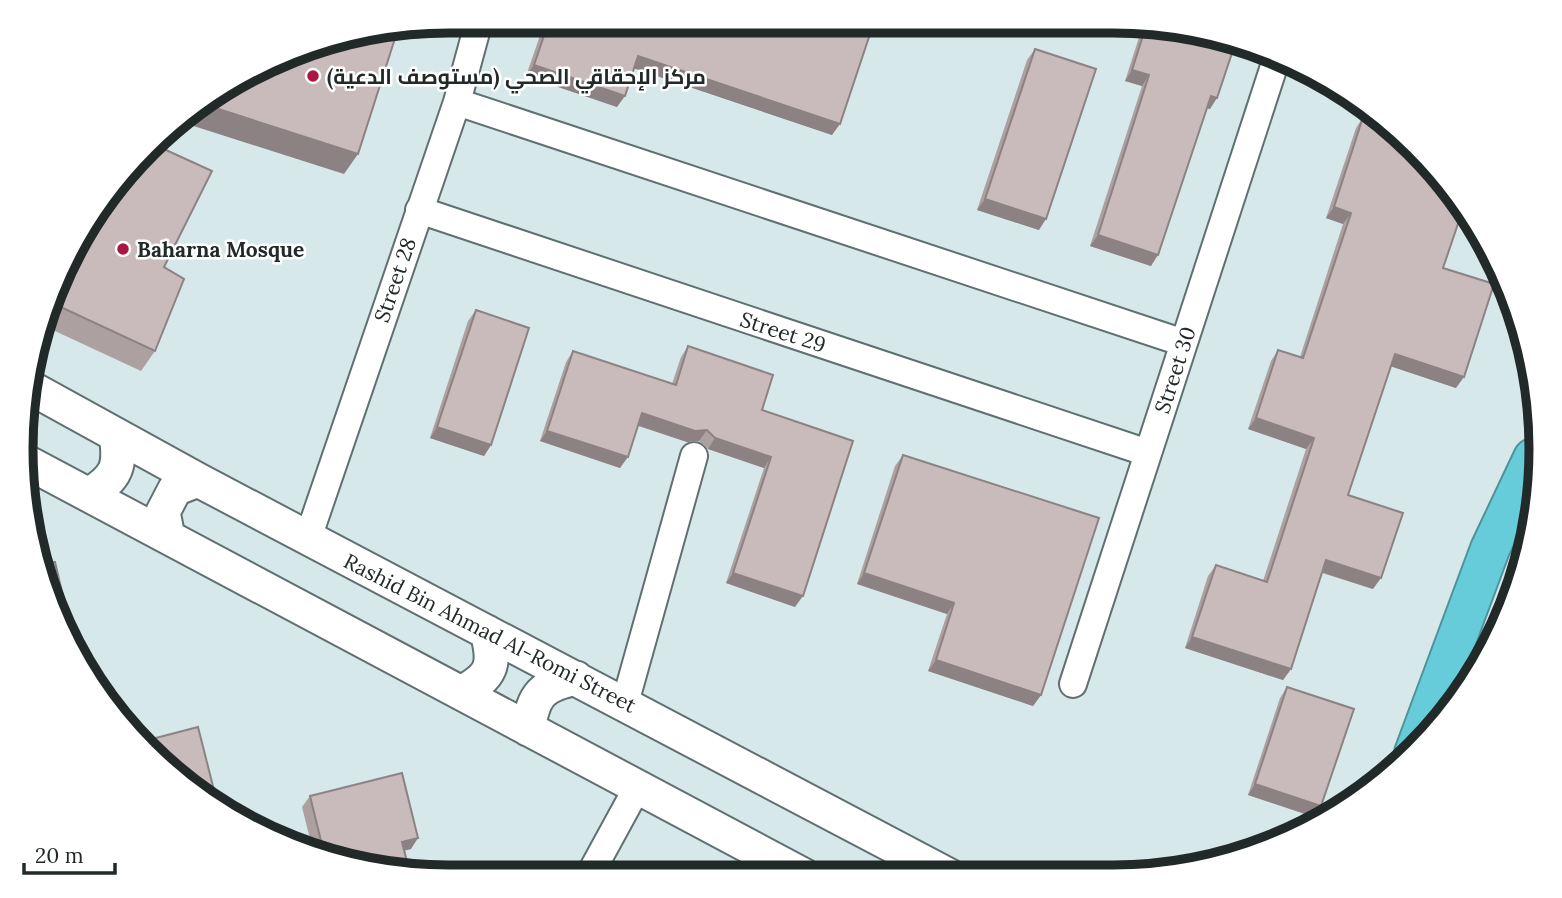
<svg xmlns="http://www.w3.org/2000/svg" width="1562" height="898" viewBox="0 0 1562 898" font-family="Lora,Cairo,serif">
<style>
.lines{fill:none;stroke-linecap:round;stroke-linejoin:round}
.minor-casing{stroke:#606f71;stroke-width:30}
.tertiary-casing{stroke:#606f71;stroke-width:37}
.motorway-casing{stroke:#4e939b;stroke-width:42}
.minor{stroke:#fff;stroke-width:26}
.tertiary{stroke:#fff;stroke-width:33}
.motorway{stroke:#66ccd9;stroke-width:38}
.wall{fill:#ada0a1}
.shaded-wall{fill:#8d8283}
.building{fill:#c9babb;stroke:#8d8283;stroke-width:2}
.poi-dot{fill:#ab1541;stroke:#fff;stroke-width:2.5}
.labels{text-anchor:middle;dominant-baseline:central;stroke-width:5;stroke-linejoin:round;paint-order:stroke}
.poi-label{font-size:21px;font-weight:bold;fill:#222929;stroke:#fff;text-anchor:start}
.street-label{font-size:21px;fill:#222929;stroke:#fff}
.rim{fill:none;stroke:#222929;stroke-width:9}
</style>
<rect width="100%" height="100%" fill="#d7e8ea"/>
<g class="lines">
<g class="minor-casing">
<path id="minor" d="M 457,102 L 1184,343
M 419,210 L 1148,453
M 308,538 L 457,102 L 479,21
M 1073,684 L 1277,57
M 625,703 L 694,456
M 589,876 L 637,788"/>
</g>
<g class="tertiary-casing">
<path id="tertiary" d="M 31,388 L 198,480 L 950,876
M 23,460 L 805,876
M 89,495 C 117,477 121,467 116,435
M 168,537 L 163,512 L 175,489 L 198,480
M 461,693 C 492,676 496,666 487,632
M 528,729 C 534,694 541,686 576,678"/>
</g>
<g class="motorway-casing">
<path id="motorway" d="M 1414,753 L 1490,549 L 1533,458"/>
</g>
<use href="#minor" class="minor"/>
<use href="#tertiary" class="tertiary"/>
<use href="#motorway" class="motorway"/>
</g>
<path class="wall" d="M 545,21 L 874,22 L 832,135 L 634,68 L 617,107 L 526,76 Z
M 1123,22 L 1141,22 L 1236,41 L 1210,109 L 1207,108 L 1151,266 L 1090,246 L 1142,86 L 1125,81 L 1142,28 Z
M 1035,49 L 1039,230 L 977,210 L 1027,60 Z
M 1363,117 L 1443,268 L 1456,388 L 1390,366 L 1348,495 L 1373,589 L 1322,573 L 1291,669 L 1283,680 L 1185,648 L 1208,576 L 1216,565 L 1263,581 L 1306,449 L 1248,429 L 1271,361 L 1278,350 L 1300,357 L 1343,224 L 1326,218 L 1356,128 Z
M 93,211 L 164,267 L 155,351 L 141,371 L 42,325 Z
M 476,310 L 491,445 L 484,456 L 430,438 L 468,321 Z
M 688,346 L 762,410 L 853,441 L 795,607 L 726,583 L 764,468 L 708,449 L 699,441 L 687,442 L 638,426 L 620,468 L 540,441 L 566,362 L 573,351 L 672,384 L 681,357 Z
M 903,455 L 1041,695 L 1033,706 L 928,671 L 947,614 L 857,584 L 895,466 Z
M 1287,687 L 1314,817 L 1248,795 L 1280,698 Z
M 310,796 L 411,849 L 405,850 L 410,874 L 314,855 L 302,807 Z"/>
<path class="shaded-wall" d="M 1123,22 L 1141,22 L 1146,23 L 1142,28 Z
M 638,56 L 840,124 L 832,135 L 630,67 Z
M 534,65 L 625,96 L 617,107 L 526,76 Z
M 1132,70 L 1149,75 L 1142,86 L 1125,81 Z
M 1211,96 L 1217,98 L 1210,109 L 1203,107 Z
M 200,103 L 358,154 L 344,174 L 178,121 L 189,109 Z
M 985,199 L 1046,219 L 1039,230 L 977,210 Z
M 1334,207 L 1351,213 L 1343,224 L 1326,218 Z
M 1098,235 L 1158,255 L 1151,266 L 1090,246 Z
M 1395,354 L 1464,377 L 1456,388 L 1387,365 Z
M 642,413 L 707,430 L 699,441 L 687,442 L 634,424 Z
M 1256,418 L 1314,438 L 1306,449 L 1248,429 Z
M 437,427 L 491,445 L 484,456 L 430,438 Z
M 547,431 L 628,457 L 620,468 L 540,441 Z
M 715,438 L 771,457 L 764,468 L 708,449 Z
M 1326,560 L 1381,578 L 1373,589 L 1318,571 Z
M 733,573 L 803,596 L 795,607 L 726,583 Z
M 864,573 L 954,603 L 947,614 L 857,584 Z
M 1192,637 L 1291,669 L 1283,680 L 1185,648 Z
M 936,660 L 1041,695 L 1033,706 L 928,671 Z
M 1255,784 L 1321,806 L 1314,817 L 1248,795 Z
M 215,794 L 209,803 L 203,797 Z
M 418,838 L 411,849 L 395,853 L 402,842 Z"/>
<path class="building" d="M 549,21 L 874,22 L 840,124 L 638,56 L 625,96 L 534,65 Z
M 1147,23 L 1236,41 L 1217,98 L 1211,96 L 1158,255 L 1098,235 L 1149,75 L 1132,70 Z
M 398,29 L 358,154 L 200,103 L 312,44 Z
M 1035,49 L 1096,69 L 1046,219 L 985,199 Z
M 1363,117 L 1380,122 L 1464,206 L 1443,268 L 1494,284 L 1464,377 L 1395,354 L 1348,495 L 1403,513 L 1381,578 L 1326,560 L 1291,669 L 1192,637 L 1216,565 L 1267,582 L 1314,438 L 1256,418 L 1278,350 L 1303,358 L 1351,213 L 1334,207 Z
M 155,145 L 212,171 L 164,267 L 184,279 L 155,351 L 52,303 L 93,211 Z
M 476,310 L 529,328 L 491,445 L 437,427 Z
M 688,346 L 773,375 L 762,410 L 853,441 L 803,596 L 733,573 L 771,457 L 715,438 L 707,430 L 695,431 L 642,413 L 628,457 L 547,431 L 573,351 L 676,385 Z
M 903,455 L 1099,518 L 1041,695 L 936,660 L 954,603 L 864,573 Z
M 55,562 L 76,652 L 53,612 L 42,565 Z
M 1287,687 L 1354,709 L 1321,806 L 1255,784 Z
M 198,727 L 215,794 L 203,797 L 144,741 Z
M 402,773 L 418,838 L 402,842 L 410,874 L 338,859 L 325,857 L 310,796 Z"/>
<g class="poi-dot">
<circle cx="313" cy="76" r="7"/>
<circle cx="123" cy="249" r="7"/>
</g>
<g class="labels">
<g class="poi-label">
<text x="327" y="76">مركز الإحقاقي الصحي (مستوصف الدعية)</text>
<text x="137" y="249">Baharna Mosque</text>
</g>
<g class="street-label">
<text transform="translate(395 280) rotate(-71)">Street 28</text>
<text transform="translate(783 332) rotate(18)">Street 29</text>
<text transform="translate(1175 370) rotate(-72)">Street 30</text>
<text transform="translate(490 633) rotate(27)">Rashid Bin Ahmad Al-Romi Street</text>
</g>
</g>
<path d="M0 0H1562V898H0ZM449 33H1113A416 416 0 0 1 1529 449V449A416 416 0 0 1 1113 865H449A416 416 0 0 1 33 449V449A416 416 0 0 1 449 33Z" fill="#fff" fill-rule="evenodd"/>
<path class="rim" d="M449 33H1113A416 416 0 0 1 1529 449V449A416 416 0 0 1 1113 865H449A416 416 0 0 1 33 449V449A416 416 0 0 1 449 33Z"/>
<path d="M24 863v10h91v-10" fill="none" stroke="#222929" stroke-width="3.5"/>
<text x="35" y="863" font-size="21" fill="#222929" stroke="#ffffff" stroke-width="5" paint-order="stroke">20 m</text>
</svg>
